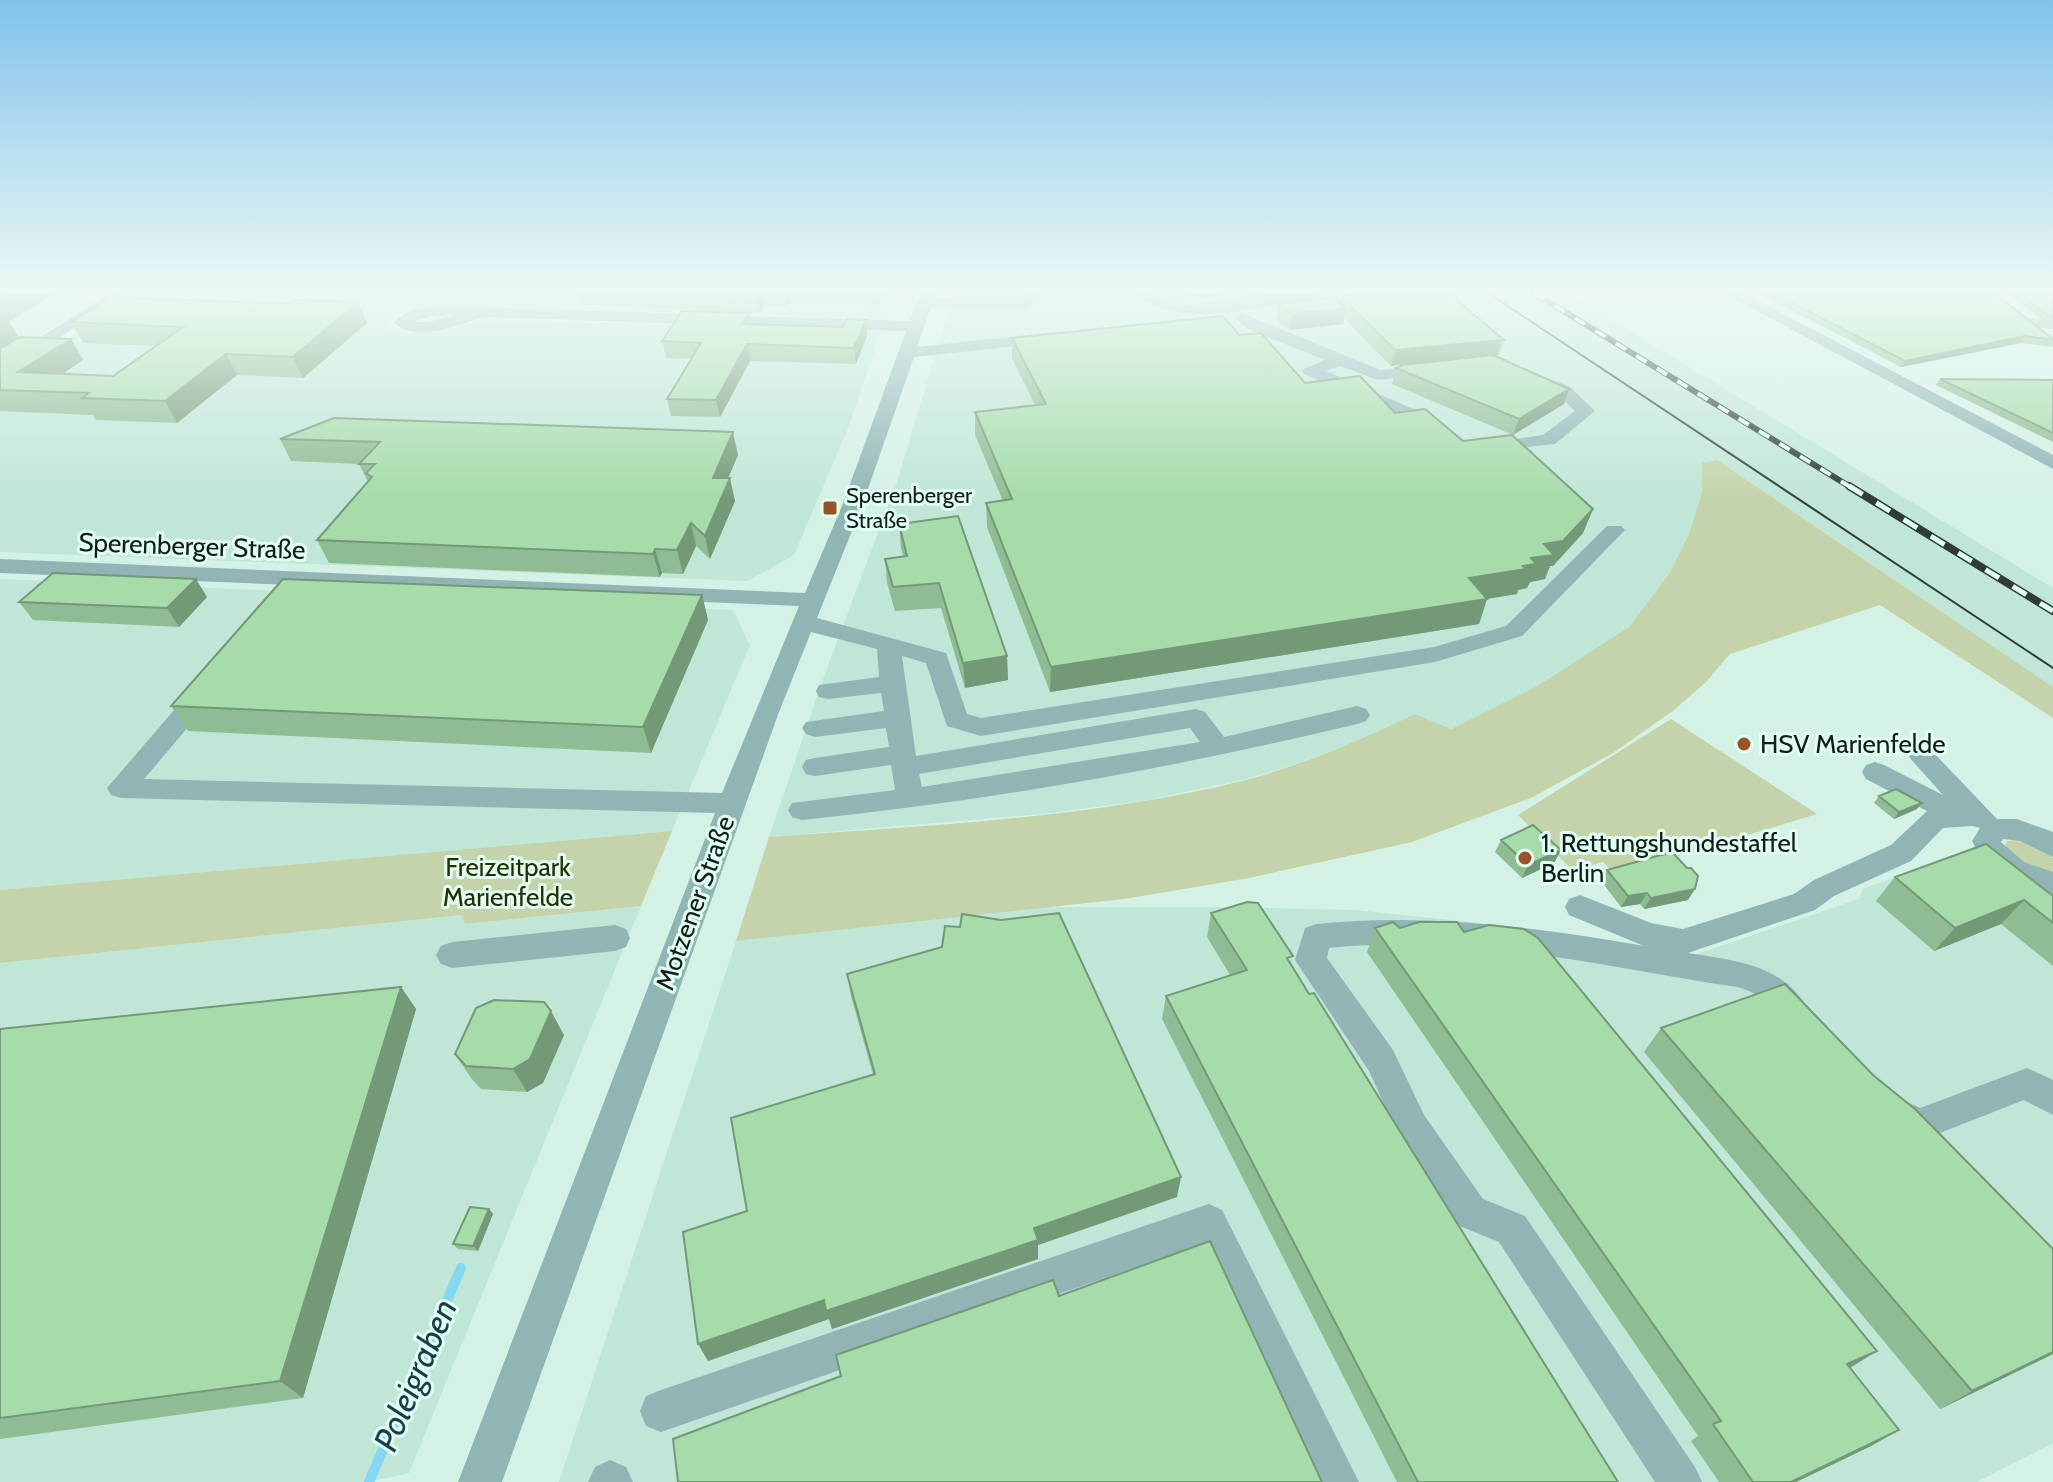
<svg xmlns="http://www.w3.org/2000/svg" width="2053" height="1482" viewBox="0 0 2053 1482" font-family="Cabin,sans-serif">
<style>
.built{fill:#c0e6d8}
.green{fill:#c5d3aa}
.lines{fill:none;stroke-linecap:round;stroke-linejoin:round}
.stream{stroke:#86d7f1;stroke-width:10}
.minor{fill:#91b5b5;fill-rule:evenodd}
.tram{stroke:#2e3b36;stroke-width:2}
.rail-far1-casing{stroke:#2e3b36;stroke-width:6}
.rail-casing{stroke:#2e3b36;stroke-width:8}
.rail-far1{stroke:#e1fef3;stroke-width:4;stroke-dasharray:12;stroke-linecap:butt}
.rail{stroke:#e1fef3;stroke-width:5;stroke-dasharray:16;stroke-linecap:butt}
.wall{fill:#8fbc92}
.shaded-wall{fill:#749977}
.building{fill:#a6dbaa;stroke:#749977;stroke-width:2}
.poi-dot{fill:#975228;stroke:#e1fef3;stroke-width:3}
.labels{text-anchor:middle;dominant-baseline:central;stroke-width:6;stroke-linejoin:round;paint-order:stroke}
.far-poi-label{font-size:22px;fill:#121c18;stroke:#e1fef3;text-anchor:start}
.street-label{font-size:26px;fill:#121c18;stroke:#e1fef3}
.poi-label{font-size:26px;fill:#121c18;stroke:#e1fef3;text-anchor:start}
.park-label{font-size:26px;fill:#242f00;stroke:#e1fef3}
.near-water-label{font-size:34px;font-style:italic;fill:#183e49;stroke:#e1fef3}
</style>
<rect width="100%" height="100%" fill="#d4f1e6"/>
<path class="built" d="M 0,293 L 84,293 L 87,302 L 77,312 L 0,360 Z
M 138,293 L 896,293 L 886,319 L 406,304 L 384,324 L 393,332 L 418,333 L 489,320 L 881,331 L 849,426 L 794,555 L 748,581 L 0,552 L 0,382 Z
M 954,293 L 1567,293 L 2053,588 L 2053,687 L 1717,460 L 1702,464 L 1702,492 L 1689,534 L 1669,574 L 1629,627 L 1537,686 L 1451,729 L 1415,714 L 1360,740 L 1296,764 L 1247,779 L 1143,801 L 1042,814 L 769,837 L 826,671 L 896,485 Z
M 0,579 L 733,610 L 750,645 L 672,831 L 0,890 Z
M 1964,851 L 2011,886 L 2053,898 L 2053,1443 L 1977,1482 L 559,1482 L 736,941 L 1024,907 L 1231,907 L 1355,910 L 1489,924 L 1635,944 L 1691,956 L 1859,899 L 1863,889 Z
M 641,906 L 409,1473 L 368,1482 L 0,1482 L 0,963 L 462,915 L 465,924 Z"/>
<path class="green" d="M 1717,460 L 2053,687 L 2053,718 L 1880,605 L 1730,654 L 1706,682 L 1674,710 L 1613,753 L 1531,798 L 1412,842 L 1249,878 L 1124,899 L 736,941 L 769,837 C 928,825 1091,819 1246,780 C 1305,764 1361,740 1415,714 L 1451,729 L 1537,686 L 1629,627 L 1669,574 L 1689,534 L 1702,492 L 1702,463 Z
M 1671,719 L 1817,814 L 1616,875 L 1603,862 L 1573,871 L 1518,815 Z
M 672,831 L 641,906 L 465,924 L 462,915 L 0,963 L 0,890 Z
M 2016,840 L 2038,847 L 2053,858 L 2053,874 L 2022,865 L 2004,849 L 2007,841 Z"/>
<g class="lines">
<path class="stream" d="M 369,1482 L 461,1268"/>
<path class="minor" d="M 110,293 L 128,293 L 0,376 L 0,363 Z
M 920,293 L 936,293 L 934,297 L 1025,298 L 1023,293 L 1039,293 L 1041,301 L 1027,308 L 931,307 L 917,347 L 1047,333 L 1055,338 L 1047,343 L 914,357 L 862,506 L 817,618 L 946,653 L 967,714 L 981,718 L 1434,647 L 1506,626 L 1607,526 L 1621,526 L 1625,530 L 1522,636 L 1435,662 L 981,736 L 947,726 L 926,663 L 902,656 L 916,756 L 1196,709 L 1205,712 L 1224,737 L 1357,706 L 1366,709 L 1370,715 L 1366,721 L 1357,724 C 1174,768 989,801 802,820 L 792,817 L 788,810 L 792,803 L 895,790 L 891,765 L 815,776 L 806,774 L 802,767 L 806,760 L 815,758 L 889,747 L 886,728 L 815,737 L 806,734 L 802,728 L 806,722 L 884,711 L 881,693 L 828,699 L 819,697 L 816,691 L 819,685 L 879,677 L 877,649 L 811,632 L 779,712 L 502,1482 L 458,1482 L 715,813 L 121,798 L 111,795 L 107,788 L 194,687 L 203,685 L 212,687 L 215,693 L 212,699 L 144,779 L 722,793 L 799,606 L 0,573 L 0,559 L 805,593 L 842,506 L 906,331 L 484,317 C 458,324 417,344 394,323 C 407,308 426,307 445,306 L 910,321 ZM 454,315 L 429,322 L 413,322 L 431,316 ZM 1190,728 L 1200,742 L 922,787 L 919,774 Z
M 1135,293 C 1160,293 1169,304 1192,305 L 1278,293 L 1322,293 L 1315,298 C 1263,305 1177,332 1135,293 Z
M 1723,293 L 1743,293 L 2053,455 L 2053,469 Z
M 1242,313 L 1380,370 L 1436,365 L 1439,369 L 1436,373 L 1378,380 L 1340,366 L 1326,371 L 1418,411 L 1443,429 L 1441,433 L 1427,433 L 1406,419 L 1304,374 L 1301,370 L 1325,360 L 1250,330 L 1234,318 Z
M 2030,318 L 2053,319 L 2053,329 L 2024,326 L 2024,320 Z
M 1537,375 L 1569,386 L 1595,411 L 1555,444 L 1480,452 L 1477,448 L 1480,444 L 1543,435 L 1575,411 L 1557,394 L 1531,384 L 1528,380 L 1531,376 Z
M 1922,748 L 1931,750 L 1997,819 L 2017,819 L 2053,832 L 2053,857 L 2020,841 L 2003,839 L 2001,842 L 2024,862 L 2053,872 L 2053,896 C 2017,886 1989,877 1972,841 L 1980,828 L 1973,826 L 1943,828 L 1911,861 L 1834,896 L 1815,910 L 1688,953 C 1734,960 1787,965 1809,1012 L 1804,1022 C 1774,1033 1774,1003 1751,992 C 1740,986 1723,985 1710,983 C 1584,962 1457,934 1329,948 L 1327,958 L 1393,1050 L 1424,1115 L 1483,1199 L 1525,1216 L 1695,1467 L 1702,1482 L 1655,1482 L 1499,1242 L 1457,1225 L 1400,1139 L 1369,1071 L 1295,960 L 1305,928 L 1316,924 C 1427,913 1534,927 1644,946 L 1569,915 L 1565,907 L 1569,899 L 1580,895 L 1651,923 L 1683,929 L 1794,894 L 1814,880 L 1891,845 L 1927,811 L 1866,779 L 1862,772 L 1866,765 L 1875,762 L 1884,765 L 1943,795 L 1909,757 L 1913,750 Z
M 615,925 L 626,929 L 630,938 L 626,947 L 615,951 L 452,968 L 441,964 L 436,955 L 441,946 L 452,942 Z
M 2027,1068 L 2053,1080 L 2053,1115 L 2024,1100 L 1917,1142 L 1887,1125 L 1882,1114 L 1887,1103 L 1899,1098 L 1920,1108 Z
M 1209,1204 L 1222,1210 L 1359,1482 L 1314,1482 L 1200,1245 L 661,1432 L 646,1426 L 640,1411 L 646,1396 L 661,1390 Z
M 610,1460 L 626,1467 L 633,1482 L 588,1482 L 595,1467 Z"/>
<path class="tram" d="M 1488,293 L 2053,668"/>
<g class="rail-far1-casing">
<path id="rail-far1" d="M 1534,293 L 1852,488"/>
</g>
<g class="rail-casing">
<path id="rail" d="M 1849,486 L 2053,611"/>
</g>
<use href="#rail-far1" class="rail-far1"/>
<use href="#rail" class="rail"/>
</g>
<path class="wall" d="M 0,293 L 56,293 L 9,322 L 19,338 L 71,339 L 83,360 L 62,374 L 113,376 L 156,346 L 83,343 L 71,322 L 288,304 L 358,302 L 367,323 L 303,378 L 237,375 L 177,423 L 96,420 L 93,415 L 0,411 Z
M 577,293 L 883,293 L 878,305 L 789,303 L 787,306 L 764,305 L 760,313 L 580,304 Z
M 1247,293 L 1319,293 L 1318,299 L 1340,303 L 1341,297 L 1504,340 L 1499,355 L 1495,355 L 1569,389 L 1564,404 L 1513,435 L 1392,384 L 1396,368 L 1424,362 L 1391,366 L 1344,318 L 1343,324 L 1289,330 L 1276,320 L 1278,304 L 1263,305 Z
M 1758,293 L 1994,293 L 2053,339 L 2053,345 L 2052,347 L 2021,343 L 1901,367 Z
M 2007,293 L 2053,294 L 2053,328 Z
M 749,313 L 751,324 L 867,336 L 856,364 L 750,361 L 720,417 L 671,416 L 667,399 L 691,359 L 666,358 L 662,341 Z
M 1239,335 L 1305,383 L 1395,413 L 1463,441 L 1593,509 L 1583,533 L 1553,566 L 1550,566 L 1545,579 L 1530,582 L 1527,588 L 1518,590 L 1517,594 L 1487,599 L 1479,624 L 1050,692 L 987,527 L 986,503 L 1003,501 L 975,435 L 975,412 L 1035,405 L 1012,359 L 1012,338 Z
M 1940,379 L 2053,380 L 2053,442 L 1936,385 Z
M 280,439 L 738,455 L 728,478 L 735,501 L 710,559 L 696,546 L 683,574 L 662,573 L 660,577 L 329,563 L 317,540 L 368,482 L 359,464 L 291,461 Z
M 899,524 L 1007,656 L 1008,680 L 965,688 L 941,608 L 895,611 L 887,583 L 885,559 L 903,556 L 901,548 Z
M 702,595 L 708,620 L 651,753 L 188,731 L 171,706 Z
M 207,597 L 179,627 L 33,620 L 19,602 Z
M 1879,796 L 1917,809 L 1894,819 L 1874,803 Z
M 1501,840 L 1561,850 L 1554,863 L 1522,878 L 1495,852 Z
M 1607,870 L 1688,900 L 1644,909 L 1640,904 L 1621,907 L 1601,881 Z
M 1895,877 L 2053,896 L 2053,966 L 2001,924 L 1934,951 L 1876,901 Z
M 1211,913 L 1290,964 L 1618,1482 L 1397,1482 L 1162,1019 L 1166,996 L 1230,975 L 1207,937 Z
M 1375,928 L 1400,928 L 1464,932 L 1850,1369 L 1899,1430 L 1871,1446 L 1796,1482 L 1719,1482 L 1691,1441 L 1698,1436 L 1367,952 Z
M 847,974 L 1177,1197 L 1038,1245 L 1038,1259 L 832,1329 L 829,1319 L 708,1361 L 747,1211 L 873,1075 L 851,996 Z
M 401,987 L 416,1009 L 303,1398 L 0,1439 L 0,1029 Z
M 1661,1028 L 1873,1075 L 2053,1249 L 2053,1354 L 1940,1409 L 1644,1052 Z
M 564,1035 L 543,1083 L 527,1092 L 481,1089 L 471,1078 L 455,1054 Z
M 489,1209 L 493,1214 L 478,1251 L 458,1249 L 453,1244 Z"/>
<path class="shaded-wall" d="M 9,293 L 56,293 L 9,322 L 20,340 L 0,360 L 0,299 Z
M 760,293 L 762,293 L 764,305 L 760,313 L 757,298 Z
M 785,293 L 787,293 L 789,303 L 787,306 Z
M 877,293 L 883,293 L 878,305 Z
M 1187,293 L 1239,293 L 1186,299 Z
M 1265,293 L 1319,293 L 1318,299 L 1263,305 Z
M 358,302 L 367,323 L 303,378 L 293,357 Z
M 1346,308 L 1343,324 L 1289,330 L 1292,314 Z
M 749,313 L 751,329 L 742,324 Z
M 866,320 L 867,336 L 856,364 L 854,348 Z
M 2025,336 L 2021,343 L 1901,367 L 1905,361 Z
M 71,339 L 83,360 L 37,391 L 18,372 Z
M 1501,339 L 1497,355 L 1391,366 L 1395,350 Z
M 747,344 L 750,361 L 720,417 L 716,400 Z
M 226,354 L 237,375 L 177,423 L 165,401 Z
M 1569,389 L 1564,404 L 1513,435 L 1519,419 Z
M 733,432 L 738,455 L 718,501 L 713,478 Z
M 730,478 L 735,501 L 710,559 L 705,536 Z
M 1593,509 L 1583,533 L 1553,566 L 1550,566 L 1545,579 L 1530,582 L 1527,588 L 1518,590 L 1517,594 L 1461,603 L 1469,578 L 1523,566 L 1544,544 Z
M 691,523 L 696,546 L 683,574 L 677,550 Z
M 655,549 L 662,573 L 660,577 L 653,554 Z
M 196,579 L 207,597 L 179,627 L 167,608 Z
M 702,595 L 708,620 L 651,753 L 643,727 Z
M 1487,599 L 1479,624 L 1050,692 L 1051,667 Z
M 1007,656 L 1008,680 L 965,688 L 963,663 Z
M 1922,803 L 1917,809 L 1894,819 L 1899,812 Z
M 1561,850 L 1554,863 L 1522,878 L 1528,865 Z
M 1695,889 L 1688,900 L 1644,909 L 1651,898 Z
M 1647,893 L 1640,904 L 1621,907 L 1628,896 Z
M 2024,900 L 2001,924 L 1934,951 L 1955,928 Z
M 401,987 L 416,1009 L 303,1398 L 280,1381 Z
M 551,1011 L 564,1035 L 543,1083 L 527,1092 L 513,1069 Z
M 1181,1177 L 1177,1197 L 1038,1245 L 1038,1259 L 832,1329 L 829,1319 L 708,1361 L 698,1344 Z
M 489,1209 L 493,1214 L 478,1251 L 473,1246 Z
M 1877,1351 L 1850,1368 L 1847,1364 Z
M 2053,1352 L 2053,1354 L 1940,1409 L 1972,1391 Z
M 1899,1430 L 1871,1446 L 1796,1482 L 1791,1482 Z"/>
<path class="building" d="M 0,293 L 9,293 L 0,299 Z
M 676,293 L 760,293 L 757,298 Z
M 1363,293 L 1448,293 L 1504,340 L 1395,350 L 1341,297 Z
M 1773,293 L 1994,293 L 2053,339 L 2053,340 L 2025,336 L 1905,361 Z
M 2019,293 L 2053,294 L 2053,319 Z
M 111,297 L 288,304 L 293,300 L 358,302 L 293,357 L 226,354 L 165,401 L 82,398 L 89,393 L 0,390 L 0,349 L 20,337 L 71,339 L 18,372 L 113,376 L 183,327 L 71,322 Z
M 1335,297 L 1346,308 L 1292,314 L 1278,304 Z
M 682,311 L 749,313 L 742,324 L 843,327 L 847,319 L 866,320 L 854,348 L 747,344 L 716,400 L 667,399 L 701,343 L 662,341 Z
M 1223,316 L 1239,335 L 1261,333 L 1305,383 L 1360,376 L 1395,413 L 1425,409 L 1463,441 L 1512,435 L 1593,509 L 1563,541 L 1544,544 L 1554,555 L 1531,558 L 1536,564 L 1523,566 L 1526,569 L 1469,578 L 1487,599 L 1051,667 L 986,503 L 1012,499 L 975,412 L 1046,404 L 1012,338 Z
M 1493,355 L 1569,389 L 1519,419 L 1396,368 L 1403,365 Z
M 1940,379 L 2053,380 L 2053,433 Z
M 334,418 L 733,432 L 713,478 L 730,478 L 705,536 L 691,523 L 677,550 L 655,549 L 653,554 L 317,540 L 372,477 L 366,473 L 375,464 L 359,464 L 380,442 L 280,439 Z
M 958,516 L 1007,656 L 963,663 L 939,583 L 893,587 L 885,559 L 907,556 L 899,524 Z
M 53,573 L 196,579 L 167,608 L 19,602 Z
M 283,579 L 702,595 L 643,727 L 171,706 Z
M 1896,789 L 1922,803 L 1899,812 L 1879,796 Z
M 1533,825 L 1561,850 L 1528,865 L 1501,840 Z
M 1986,844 L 2053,896 L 2053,923 L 2024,900 L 1955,928 L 1895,877 Z
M 1672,852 L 1687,868 L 1691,868 L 1698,876 L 1695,889 L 1651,898 L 1647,893 L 1628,896 L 1607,870 Z
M 1247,902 L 1258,903 L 1293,956 L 1287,958 L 1309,994 L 1314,993 L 1618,1482 L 1418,1482 L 1166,996 L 1247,970 L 1211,913 Z
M 1059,913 L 1181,1177 L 1034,1228 L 1038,1240 L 826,1311 L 824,1300 L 698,1344 L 683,1232 L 747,1211 L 731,1118 L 875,1074 L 847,974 L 942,947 L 945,926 L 960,927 L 962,914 L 1001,920 Z
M 1393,922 L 1400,928 L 1419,922 L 1457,922 L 1464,932 L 1489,925 L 1524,929 L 1538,938 L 1877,1351 L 1847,1364 L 1899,1430 L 1791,1482 L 1753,1482 L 1713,1424 L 1721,1421 L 1375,928 Z
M 1785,984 L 1873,1075 L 1916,1110 L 2053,1249 L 2053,1352 L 1972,1391 L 1661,1028 Z
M 401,987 L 280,1381 L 0,1418 L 0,1029 Z
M 494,1000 L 544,1002 L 551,1011 L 530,1059 L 513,1069 L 466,1066 L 455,1054 L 476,1008 Z
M 470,1207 L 489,1209 L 473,1246 L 453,1244 Z
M 1210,1241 L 1322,1482 L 678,1482 L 673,1439 L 841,1376 L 836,1355 L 1053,1280 L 1059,1296 Z"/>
<linearGradient id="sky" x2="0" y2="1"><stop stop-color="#81c2ec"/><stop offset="0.58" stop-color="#ecf9f4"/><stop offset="1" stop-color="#ecf9f4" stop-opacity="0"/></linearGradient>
<rect width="2053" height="501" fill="url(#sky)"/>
<g class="poi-dot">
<rect x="822" y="500" width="16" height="16" rx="4"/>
<circle cx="1744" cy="744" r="8"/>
<circle cx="1525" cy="858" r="8"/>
</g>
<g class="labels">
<g class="far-poi-label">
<text x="846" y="495">Sperenberger<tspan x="846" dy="25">Straße</tspan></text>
</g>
<g class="street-label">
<text transform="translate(192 546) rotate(2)">Sperenberger Straße</text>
<text transform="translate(695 903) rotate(-70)">Motzener Straße</text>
</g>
<g class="poi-label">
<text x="1760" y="744">HSV Marienfelde</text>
<text x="1541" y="843">1. Rettungshundestaffel<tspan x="1541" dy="30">Berlin</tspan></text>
</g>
<g class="park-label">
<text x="508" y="867">Freizeitpark<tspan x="508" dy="30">Marienfelde</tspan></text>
</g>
<g class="near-water-label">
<text transform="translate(415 1375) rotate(-67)">Poleigraben</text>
</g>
</g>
</svg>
